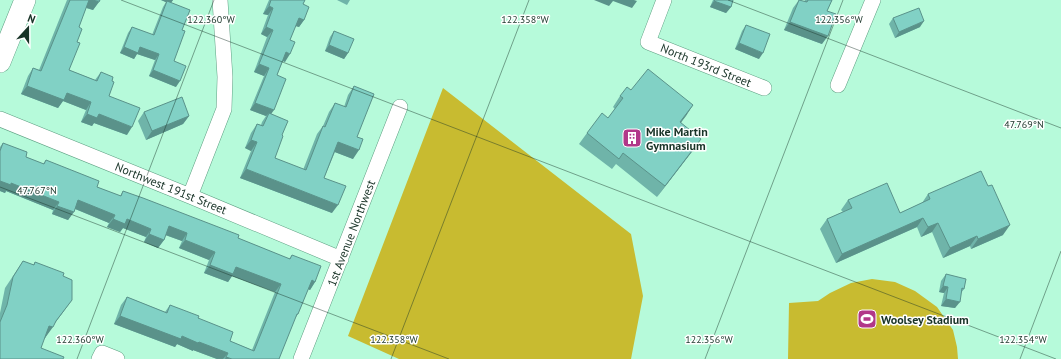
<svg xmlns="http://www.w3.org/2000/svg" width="1061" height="359" viewBox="0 0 1061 359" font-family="'PT Sans',sans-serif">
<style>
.green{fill:#c8bb30}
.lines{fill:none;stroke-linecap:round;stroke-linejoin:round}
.street-casing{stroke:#5fa083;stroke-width:16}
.secondary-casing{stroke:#5fa083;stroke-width:22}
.street{stroke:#fff;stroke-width:15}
.secondary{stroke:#fff;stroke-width:21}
.wall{fill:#6fb4a9}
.shaded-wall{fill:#5a928a}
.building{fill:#81d1c5;stroke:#5a928a}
.ticks{fill:none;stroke:#183327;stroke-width:1;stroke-opacity:0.45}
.labels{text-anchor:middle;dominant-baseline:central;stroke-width:3;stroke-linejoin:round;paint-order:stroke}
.street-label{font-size:12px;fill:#183327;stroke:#fff}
.poi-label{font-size:12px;font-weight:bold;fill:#183327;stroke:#fff;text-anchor:start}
.ticks-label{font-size:10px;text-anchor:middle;fill:#183327;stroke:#fff;stroke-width:3;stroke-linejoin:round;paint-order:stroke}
</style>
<rect width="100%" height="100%" fill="#b6fada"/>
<path class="green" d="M 443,88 L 631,234 L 643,296 L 631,359 L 399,359 L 348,336 Z
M 872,279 L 895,282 L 915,291 L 937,307 L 953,330 L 957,347 L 958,359 L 788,359 L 789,303 L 818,301 L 830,293 L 851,283 Z"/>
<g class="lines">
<g class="street-casing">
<path id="street" d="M 664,0 L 648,42 L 764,88
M 838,85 L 873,0
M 0,119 L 190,196 L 341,259
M 190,196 L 224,109 L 225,77 L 220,0
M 99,359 L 102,353 L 117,359
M 301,359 L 400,107"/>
</g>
<g class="secondary-casing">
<path id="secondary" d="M 0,62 L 25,0"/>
</g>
<use href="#street" class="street"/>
<use href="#secondary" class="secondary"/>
</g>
<path class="wall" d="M 67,0 L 100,0 L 93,10 L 86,8 L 79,27 L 77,42 L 69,70 L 95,80 L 101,72 L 112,81 L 109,96 L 127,135 L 94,123 L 92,126 L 81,122 L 86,110 L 63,101 L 58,108 L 21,94 L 28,76 L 33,68 L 39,70 Z
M 161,0 L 173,0 L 171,3 L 182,30 L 174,61 L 176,87 L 149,76 L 155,60 L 137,54 L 134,59 L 120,53 L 128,33 L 132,27 L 152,35 L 163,7 L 166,2 Z
M 269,0 L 305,0 L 303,4 L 304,20 L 299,27 L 295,26 L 290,40 L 285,62 L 283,61 L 277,75 L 271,114 L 282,135 L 275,158 L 303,170 L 317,134 L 323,126 L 329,112 L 335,103 L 344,107 L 348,95 L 354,86 L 357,137 L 353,159 L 335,152 L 324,178 L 332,213 L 240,178 L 251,151 L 245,148 L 251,133 L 257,124 L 261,125 L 262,122 L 266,116 L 250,110 L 264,76 L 254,72 L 267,37 L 261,34 L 268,15 L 263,14 Z
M 337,0 L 350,0 L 347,5 Z
M 713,0 L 733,0 L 731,7 L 726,13 L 710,7 Z
M 799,0 L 804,2 L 805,0 L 832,0 L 827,11 L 822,44 L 784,30 L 793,8 Z
M 893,18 L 920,27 L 895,38 L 889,24 Z
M 746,25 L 759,59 L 735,49 L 742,31 Z
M 334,31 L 348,53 L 344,59 L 325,51 L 330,37 Z
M 631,90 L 693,105 L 681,122 L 694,149 L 657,197 L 616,164 L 612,169 L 579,144 L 587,133 L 608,118 L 615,109 L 613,107 L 620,96 Z
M 144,112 L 189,116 L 183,124 L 146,140 L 138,121 Z
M 3,143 L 26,157 L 43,164 L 46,160 L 97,187 L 120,196 L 123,191 L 238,238 L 289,259 L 292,255 L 315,282 L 310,290 L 308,289 L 298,314 L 294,320 L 279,359 L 217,359 L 193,350 L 193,351 L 177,344 L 175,347 L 114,324 L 121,305 L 127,297 L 165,312 L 170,305 L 198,318 L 230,341 L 252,350 L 275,292 L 232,276 L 228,282 L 204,273 L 209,260 L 179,248 L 182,241 L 165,235 L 164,240 L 158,248 L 144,242 L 146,237 L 123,228 L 120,232 L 107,227 L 109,223 L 75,209 L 68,220 L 52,214 L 53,210 L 6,191 L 5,193 L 0,191 L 0,147 Z
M 928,194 L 1003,235 L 971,249 L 970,246 L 943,258 L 932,232 L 921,237 L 917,227 L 836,263 L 820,229 L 827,219 L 843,212 L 841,210 L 848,200 L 900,213 L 922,203 Z
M 23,261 L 33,265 L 35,262 L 63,276 L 64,311 L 54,323 L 45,338 L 0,359 L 0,313 L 5,288 Z
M 946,274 L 964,289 L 961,293 L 955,308 L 941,306 L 944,293 L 939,292 L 941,281 Z"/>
<path class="shaded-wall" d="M 89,0 L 93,0 L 99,2 L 93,10 L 84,7 Z
M 161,0 L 173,0 L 170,4 Z
M 594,0 L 634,0 L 637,1 L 632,8 L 613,1 L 609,6 Z
M 714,1 L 731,7 L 726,13 L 710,7 Z
M 269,6 L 273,8 L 268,15 L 263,14 Z
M 299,18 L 304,20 L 299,27 L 293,25 Z
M 924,21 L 920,27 L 895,38 L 899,32 Z
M 790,22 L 828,36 L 822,44 L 784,30 Z
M 266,27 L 273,30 L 267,37 L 261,34 Z
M 739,43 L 763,53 L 759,59 L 735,49 Z
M 329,45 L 348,53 L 344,59 L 325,51 Z
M 124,47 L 140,47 L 159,54 L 155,60 L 137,54 L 134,59 L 120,53 Z
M 286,52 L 290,54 L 285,62 L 281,60 Z
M 259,64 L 269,68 L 264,76 L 254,72 Z
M 153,70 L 180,81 L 176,87 L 149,76 Z
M 27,86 L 67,93 L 91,102 L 86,110 L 63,101 L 58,108 L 21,94 Z
M 255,103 L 274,110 L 269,117 L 269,113 L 266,116 L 250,110 Z
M 693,105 L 686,116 L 673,133 L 680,122 Z
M 87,114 L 99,114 L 132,127 L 127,135 L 94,123 L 92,126 L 81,122 Z
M 189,116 L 183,124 L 146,140 L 152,131 Z
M 701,139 L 694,149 L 657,197 L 665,186 Z
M 251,140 L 257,142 L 251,151 L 245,148 Z
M 338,142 L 359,150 L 353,159 L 332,151 Z
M 246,169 L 338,205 L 332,213 L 240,178 Z
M 0,181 L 11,183 L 59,202 L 53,210 L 6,191 L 5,193 L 0,191 Z
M 78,200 L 115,215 L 109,223 L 73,208 Z
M 57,206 L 74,212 L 68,220 L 52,214 Z
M 923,218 L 917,227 L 836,263 L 842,254 Z
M 113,219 L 127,219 L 151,229 L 146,237 L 123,228 L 120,232 L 107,227 Z
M 938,223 L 932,232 L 921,237 L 928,227 Z
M 1010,225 L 1003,235 L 971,249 L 978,239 Z
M 169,226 L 187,233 L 182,241 L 163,234 Z
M 149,234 L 164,240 L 158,248 L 144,242 Z
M 977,236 L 970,246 L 943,258 L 950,248 Z
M 185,240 L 215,252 L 209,260 L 179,248 Z
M 210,265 L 236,267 L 281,284 L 275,292 L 232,276 L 228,282 L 204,273 Z
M 312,280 L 315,282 L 310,290 L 306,288 Z
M 943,286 L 948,287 L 944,293 L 939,292 Z
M 946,299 L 960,302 L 955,308 L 941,306 Z
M 72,300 L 52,327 L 53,327 L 45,338 L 42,337 L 49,326 Z
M 120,316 L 199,342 L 228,353 L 223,359 L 217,359 L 193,350 L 193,351 L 177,344 L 175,347 L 114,324 Z
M 226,357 L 232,359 L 225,359 Z"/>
<path class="building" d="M 70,0 L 89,0 L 79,27 L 82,29 L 77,42 L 80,43 L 69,70 L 97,81 L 101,72 L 113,77 L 112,81 L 114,82 L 109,96 L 140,108 L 132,127 L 99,114 L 97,118 L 87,114 L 91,102 L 67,93 L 64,100 L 27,86 L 33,68 L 41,71 Z
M 93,0 L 100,0 L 99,2 Z
M 271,0 L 305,0 L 303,4 L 309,7 L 304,20 L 299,18 L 290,40 L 295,42 L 290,54 L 286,52 L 277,75 L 286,79 L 274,110 L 255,103 L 269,68 L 259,64 L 273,30 L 266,27 L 273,8 L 269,6 Z
M 715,0 L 733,0 L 731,7 L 714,1 Z
M 799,0 L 807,2 L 808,0 L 832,0 L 827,11 L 836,14 L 828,36 L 790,22 Z
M 167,1 L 190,10 L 182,30 L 185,31 L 174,61 L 186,66 L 180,81 L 153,70 L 159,54 L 140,47 L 138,53 L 124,47 L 132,27 L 154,35 Z
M 919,8 L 924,21 L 899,32 L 893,18 Z
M 746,25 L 770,34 L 763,53 L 739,43 Z
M 334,31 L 354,39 L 348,53 L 329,45 Z
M 648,69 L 693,105 L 680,122 L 701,139 L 665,186 L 623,153 L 619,159 L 587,133 L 602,113 L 608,118 L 623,98 L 620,96 L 627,87 L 631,90 Z
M 354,86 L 374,94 L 357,137 L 363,139 L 359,150 L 338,142 L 324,178 L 346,186 L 338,205 L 246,169 L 257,142 L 251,140 L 257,124 L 263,126 L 269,113 L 288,121 L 282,135 L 283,136 L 275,158 L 306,170 L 323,126 L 325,127 L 335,103 L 346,107 Z
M 182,97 L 189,116 L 152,131 L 144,112 Z
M 3,143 L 27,152 L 26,157 L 44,164 L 46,160 L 99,181 L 97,187 L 121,196 L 123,191 L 143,198 L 239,235 L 238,238 L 290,259 L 292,255 L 321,266 L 315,282 L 312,280 L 298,314 L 297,314 L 279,359 L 232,359 L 226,357 L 228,353 L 199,342 L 198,343 L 182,336 L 181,339 L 120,316 L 127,297 L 167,313 L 170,305 L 199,316 L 198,318 L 233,332 L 230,341 L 254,351 L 281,284 L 236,267 L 233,274 L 210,265 L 215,252 L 185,240 L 187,233 L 169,226 L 164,240 L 149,234 L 151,229 L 127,219 L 125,224 L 113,219 L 115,215 L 78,200 L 74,212 L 57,206 L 59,202 L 11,183 L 11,185 L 0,181 L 0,151 Z
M 981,171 L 988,186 L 992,185 L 1010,225 L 978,239 L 977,236 L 950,248 L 938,223 L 928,227 L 923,218 L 842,254 L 827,219 L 852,208 L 848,200 L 887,183 L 900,213 L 930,199 L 928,194 Z
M 23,261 L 34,265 L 35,262 L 64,273 L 63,276 L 72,280 L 72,300 L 56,321 L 53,327 L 49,326 L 41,348 L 64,357 L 63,359 L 0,359 L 0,322 L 7,305 L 13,277 Z
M 946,274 L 966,279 L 964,289 L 962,288 L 960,302 L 946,299 L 948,287 L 943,286 Z"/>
<path class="ticks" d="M 121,0 L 1056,359M 728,0 L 1061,128M 0,187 L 449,359M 77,359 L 214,0M 391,359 L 529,0M 705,359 L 843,0M 1020,359 L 1061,251"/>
<defs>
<g id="building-square" transform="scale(1)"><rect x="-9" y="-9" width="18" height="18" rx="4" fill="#b13789" stroke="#fff"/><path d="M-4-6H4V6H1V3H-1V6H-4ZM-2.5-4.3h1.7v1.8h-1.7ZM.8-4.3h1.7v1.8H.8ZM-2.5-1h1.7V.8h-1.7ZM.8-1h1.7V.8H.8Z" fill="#fff"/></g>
<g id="stadium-square" transform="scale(1)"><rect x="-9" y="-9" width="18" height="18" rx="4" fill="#b13789" stroke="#fff"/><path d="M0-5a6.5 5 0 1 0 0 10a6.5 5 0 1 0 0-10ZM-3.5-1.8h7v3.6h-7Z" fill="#fff"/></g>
</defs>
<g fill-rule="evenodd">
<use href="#building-square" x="632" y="138"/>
<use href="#stadium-square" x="867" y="319"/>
</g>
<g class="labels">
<g class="street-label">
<text transform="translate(706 65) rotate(22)">North 193rd Street</text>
<text transform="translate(171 188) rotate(22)">Northwest 191st Street</text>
<text transform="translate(351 233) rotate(-69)">1st Avenue Northwest</text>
</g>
<g class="poi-label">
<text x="646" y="131">Mike Martin<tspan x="646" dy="14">Gymnasium</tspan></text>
<text x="881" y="319">Woolsey Stadium</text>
</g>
</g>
<g class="ticks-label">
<text x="211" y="23">122.360°W</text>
<text x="525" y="23">122.358°W</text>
<text x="839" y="23">122.356°W</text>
<text x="1024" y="128">47.769°N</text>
<text x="37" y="194">47.767°N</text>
<text x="80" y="343">122.360°W</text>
<text x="394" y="343">122.358°W</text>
<text x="709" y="343">122.356°W</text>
<text x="1023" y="343">122.354°W</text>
</g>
<g transform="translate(28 28) rotate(21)" stroke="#ffffff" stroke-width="3" paint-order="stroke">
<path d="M0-3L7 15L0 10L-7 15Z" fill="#183327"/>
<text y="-6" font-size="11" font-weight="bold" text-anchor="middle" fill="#183327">N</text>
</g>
</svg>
